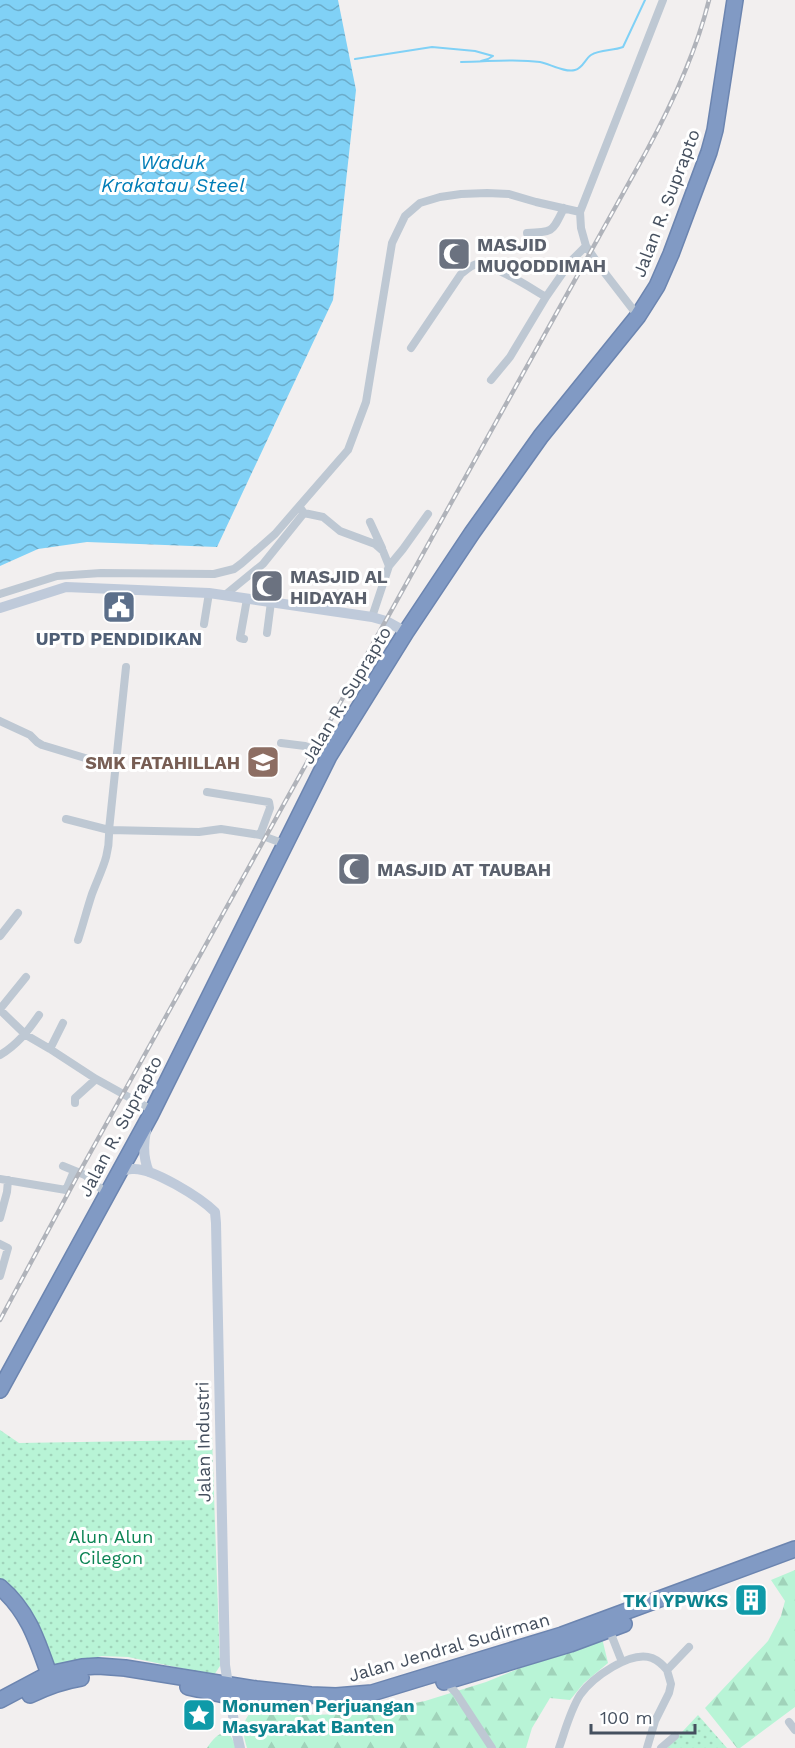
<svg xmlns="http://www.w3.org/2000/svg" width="795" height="1748" viewBox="0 0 795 1748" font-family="'Work Sans',sans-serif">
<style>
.forest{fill:url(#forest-firs)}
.park{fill:url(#park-dots)}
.water{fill:url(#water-waves)}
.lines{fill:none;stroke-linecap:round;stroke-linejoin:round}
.stream{stroke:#80d1f6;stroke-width:2}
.highway-casing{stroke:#6c85b0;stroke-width:18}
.street{stroke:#bec8d3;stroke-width:8}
.secondary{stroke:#bfcada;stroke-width:10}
.highway{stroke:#819ac4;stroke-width:15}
.rail-casing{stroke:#b0b3ba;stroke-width:4.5}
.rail{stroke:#fff;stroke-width:2;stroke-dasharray:7;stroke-linecap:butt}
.labels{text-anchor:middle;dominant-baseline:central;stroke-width:6;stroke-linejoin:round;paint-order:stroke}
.street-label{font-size:18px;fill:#45505f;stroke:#fff}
.worship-label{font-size:18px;font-weight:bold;fill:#5b616d;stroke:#fff;text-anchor:start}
.service-label{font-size:18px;font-weight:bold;fill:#4e5e75;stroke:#fff}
.education-label{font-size:18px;font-weight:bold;fill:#785e54;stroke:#fff;text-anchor:end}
.park-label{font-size:18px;fill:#0c8454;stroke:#fff}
.culture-label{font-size:18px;font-weight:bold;fill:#0d838f;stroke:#fff;text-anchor:end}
.water-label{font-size:20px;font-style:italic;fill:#007db7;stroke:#fff}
</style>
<defs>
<pattern id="forest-firs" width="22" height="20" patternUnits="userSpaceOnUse" patternTransform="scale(1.5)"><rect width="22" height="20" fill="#b8f4d6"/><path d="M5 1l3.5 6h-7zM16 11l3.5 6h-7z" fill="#a0d3ba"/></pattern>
<pattern id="park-dots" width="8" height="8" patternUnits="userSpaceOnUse" patternTransform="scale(1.5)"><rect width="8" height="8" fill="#b8f4d6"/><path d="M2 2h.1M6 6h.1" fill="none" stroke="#a0d3ba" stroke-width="1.8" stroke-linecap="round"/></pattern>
<pattern id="water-waves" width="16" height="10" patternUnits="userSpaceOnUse" patternTransform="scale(1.5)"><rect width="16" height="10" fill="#80d1f6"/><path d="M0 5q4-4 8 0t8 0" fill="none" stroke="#6bacca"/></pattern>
</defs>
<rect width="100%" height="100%" fill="#f2efef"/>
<path class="forest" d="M 795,1570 L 795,1707 L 740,1748 L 737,1748 L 705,1708 L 768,1641 L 781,1616 L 785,1601 L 771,1580 Z
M 602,1638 L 608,1663 L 584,1683 L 570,1700 L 550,1698 L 532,1728 L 526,1748 L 247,1748 C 242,1731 241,1722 254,1708 L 299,1715 L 359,1714 L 425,1701 L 486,1682 L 538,1661 Z
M 228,1731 L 237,1748 L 207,1748 C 213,1739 217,1734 228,1731 Z"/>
<path class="park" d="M 0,1430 L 19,1443 L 202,1440 L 212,1437 L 220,1666 L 214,1675 L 128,1657 L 102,1656 L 52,1668 L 40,1629 L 12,1588 L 0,1579 Z
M 698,1715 L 727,1748 L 667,1748 Z"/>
<path class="water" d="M 0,0 L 338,0 L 356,90 L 333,300 L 217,547 L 87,542 L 38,549 L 0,566 Z"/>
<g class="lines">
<path class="stream" d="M 355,59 L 432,47 L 475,51 L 493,56 L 488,59 L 481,61
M 461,62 C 487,62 514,58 540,62 C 550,64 565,73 575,70 C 583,68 585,59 591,55 C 600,49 613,51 623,47 L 645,0"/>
<g class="highway-casing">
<path id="highway" d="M 0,1390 L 150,1116 L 329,756 L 406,632 L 472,533 L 541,436 L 638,316 L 657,286 L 671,254 L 709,152 L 715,130 L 735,0
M 0,1587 C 28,1611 37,1640 49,1674
M 444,1682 L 570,1644 L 624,1624
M 188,1687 L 229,1696 L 303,1704
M 30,1695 C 46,1687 62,1681 81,1678
M 0,1700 L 49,1674 L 82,1667 L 98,1666 L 125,1668 L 256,1689 L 311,1695 L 336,1696 L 372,1693 L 562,1635 L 795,1549"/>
</g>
<path class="street" d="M 527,233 C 554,232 552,232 564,208
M 586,246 L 601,268 L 638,316
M 411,348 L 461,274 C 466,270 471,265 477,264 C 491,262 532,289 546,297 L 571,261 L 586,246 L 581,228 L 580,212
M 491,380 L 510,357 L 546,297
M 301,509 L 304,513 L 323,517 L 340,531 L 375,544 L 383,551 L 389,566
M 370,522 L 382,548
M 0,594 L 57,576 L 101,573 L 214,574 L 234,569 L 242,563 L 275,534 L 348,450 L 366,402 L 392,243 L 405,216 L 420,203 L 440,197 L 461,194 L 487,193 L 509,194 L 536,202 L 580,212 L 663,0
M 225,595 L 263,564 L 304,513
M 372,617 L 389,566 L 403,549 L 428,514
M 204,624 L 209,593
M 267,633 L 271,602
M 244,639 L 240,638 L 247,599
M 0,721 L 30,735 L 37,742 L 42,745 L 115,767
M 281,743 L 305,746 L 329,756
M 207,792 L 269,802 L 270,808 L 260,835
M 66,819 L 109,830 L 126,667
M 0,936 L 18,913
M 78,940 C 83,925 87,909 92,894 C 101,870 110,857 109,830 L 199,832 L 221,829 L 260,835 L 285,844
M 0,1009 L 26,977
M 0,1010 L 26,1035 L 50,1049 L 96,1079 L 152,1110
M 50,1049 L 63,1023
M 0,1055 C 17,1045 28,1031 39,1015
M 75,1103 L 75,1098 L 96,1079
M 63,1166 L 85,1175 L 106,1193
M 0,1179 L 66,1190 L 74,1171
M 0,1218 L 7,1192 L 8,1180
M 0,1244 L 8,1248 L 0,1276
M 609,1629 L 622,1662
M 446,1682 L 456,1693 L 492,1748
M 789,1722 L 795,1730
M 559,1748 C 565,1731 570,1711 580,1695 C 592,1678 630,1650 652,1658 C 659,1661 663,1665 667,1670
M 647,1748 L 655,1721 L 669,1693 L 671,1684 L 667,1670 L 689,1647
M 661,1748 L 675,1736"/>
<path class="secondary" d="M 0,608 L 66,587 L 209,593 L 372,617 L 386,621 L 406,632
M 146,1131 C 143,1145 143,1158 149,1172
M 118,1172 C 122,1171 127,1169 132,1169 C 152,1167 201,1198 215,1212 L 216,1223 L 225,1665 L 234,1722 L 240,1748"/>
<use href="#highway" class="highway"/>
<g class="rail-casing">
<path id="rail" d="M 0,1320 L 79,1173 L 646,152 C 672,104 696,53 709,0"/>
</g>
<use href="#rail" class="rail"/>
</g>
<defs>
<g id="mosque-square" transform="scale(1.725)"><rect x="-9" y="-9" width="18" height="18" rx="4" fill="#6b7280" stroke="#fff"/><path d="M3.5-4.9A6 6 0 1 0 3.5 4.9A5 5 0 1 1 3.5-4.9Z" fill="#fff"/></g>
<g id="civic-square" transform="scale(1.725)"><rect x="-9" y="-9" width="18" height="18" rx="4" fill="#5c6f8a" stroke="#fff"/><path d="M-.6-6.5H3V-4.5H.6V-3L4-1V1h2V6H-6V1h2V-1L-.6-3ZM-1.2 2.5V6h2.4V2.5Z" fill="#fff"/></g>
<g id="school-square" transform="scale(1.725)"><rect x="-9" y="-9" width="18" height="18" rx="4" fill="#8d6e63" stroke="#fff"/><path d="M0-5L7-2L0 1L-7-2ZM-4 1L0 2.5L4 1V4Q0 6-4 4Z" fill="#fff"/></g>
<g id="building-square" transform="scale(1.725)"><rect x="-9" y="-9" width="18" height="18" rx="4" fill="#0f9aa8" stroke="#fff"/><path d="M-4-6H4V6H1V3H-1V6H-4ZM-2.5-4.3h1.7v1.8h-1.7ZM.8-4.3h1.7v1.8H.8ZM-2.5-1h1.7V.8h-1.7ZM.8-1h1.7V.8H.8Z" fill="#fff"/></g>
<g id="sight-square" transform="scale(1.725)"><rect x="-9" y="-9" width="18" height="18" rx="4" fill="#0f9aa8" stroke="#fff"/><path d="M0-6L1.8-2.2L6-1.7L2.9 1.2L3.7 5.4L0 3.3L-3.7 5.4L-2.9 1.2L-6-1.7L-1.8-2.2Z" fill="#fff"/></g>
</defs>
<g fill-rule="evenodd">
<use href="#mosque-square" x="454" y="254"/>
<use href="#mosque-square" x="267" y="586"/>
<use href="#civic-square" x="119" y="607"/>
<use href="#school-square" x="263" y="762"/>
<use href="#mosque-square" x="354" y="869"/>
<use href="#building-square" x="751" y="1600"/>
<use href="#sight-square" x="199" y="1715"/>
</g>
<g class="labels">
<g class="street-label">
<text transform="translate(666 203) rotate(-69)">Jalan R. Suprapto</text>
<text transform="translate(346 695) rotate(-59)">Jalan R. Suprapto</text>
<text transform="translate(120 1126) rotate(-62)">Jalan R. Suprapto</text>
<text transform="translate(203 1442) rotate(-91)">Jalan Industri</text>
<text transform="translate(449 1647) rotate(-16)">Jalan Jendral Sudirman</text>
</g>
<g class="worship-label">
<text x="477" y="244">MASJID<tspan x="477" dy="21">MUQODDIMAH</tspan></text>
<text x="290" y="576">MASJID AL<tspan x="290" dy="21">HIDAYAH</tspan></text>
<text x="377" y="869">MASJID AT TAUBAH</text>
</g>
<g class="service-label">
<text x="119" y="638">UPTD PENDIDIKAN</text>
</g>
<g class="education-label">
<text x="240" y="762">SMK FATAHILLAH</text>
</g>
<g class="park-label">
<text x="111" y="1536">Alun Alun<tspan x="111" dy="21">Cilegon</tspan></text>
</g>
<g class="culture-label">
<text x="728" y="1600">TK I YPWKS</text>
<text x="222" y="1705" text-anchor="start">Monumen Perjuangan<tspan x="222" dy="21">Masyarakat Banten</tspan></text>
</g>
<g class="water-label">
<text x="173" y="162">Waduk<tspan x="173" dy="23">Krakatau Steel</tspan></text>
</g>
</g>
<path d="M591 1724v9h104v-9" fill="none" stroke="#45505f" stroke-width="3"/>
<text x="600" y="1724" font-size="18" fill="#45505f" stroke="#ffffff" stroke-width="4.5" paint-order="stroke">100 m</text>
</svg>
